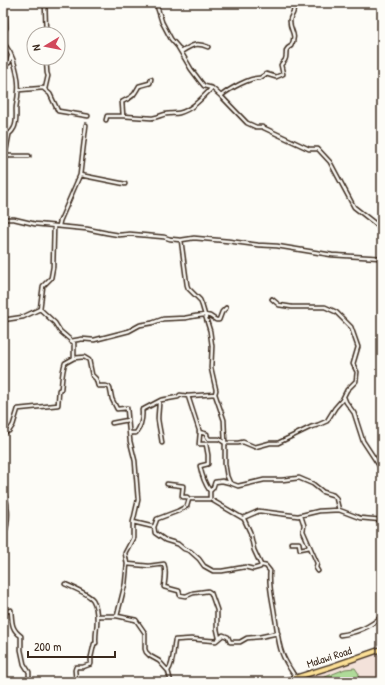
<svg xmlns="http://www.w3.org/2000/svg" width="385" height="685" viewBox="0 0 385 685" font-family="'Patrick Hand',sans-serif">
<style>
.built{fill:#f3e2da}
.green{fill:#afdb99;stroke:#75825c}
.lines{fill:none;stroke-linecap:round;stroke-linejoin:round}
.street-casing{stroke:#3b2a1e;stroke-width:5.5}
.primary-casing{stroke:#3b2a1e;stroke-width:7}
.street{stroke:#fdfcf7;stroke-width:2.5}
.primary{stroke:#fbdf96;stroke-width:4}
.labels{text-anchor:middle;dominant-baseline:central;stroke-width:4;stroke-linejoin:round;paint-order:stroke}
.street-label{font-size:11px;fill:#3b2a1e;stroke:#fdfcf7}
</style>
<rect width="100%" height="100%" fill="#fdfcf7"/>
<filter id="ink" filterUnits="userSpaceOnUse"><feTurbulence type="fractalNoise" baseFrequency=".025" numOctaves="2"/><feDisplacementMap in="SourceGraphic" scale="8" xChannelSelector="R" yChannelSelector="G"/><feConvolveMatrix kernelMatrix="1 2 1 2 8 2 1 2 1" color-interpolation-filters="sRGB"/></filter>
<g filter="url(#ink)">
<path class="built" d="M 382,652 L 382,682 L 282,682 L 296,678 L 303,678 Z"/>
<path class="green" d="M 355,668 L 359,674 L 358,682 L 313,682 L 345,669 Z"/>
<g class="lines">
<g class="street-casing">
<path id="street" d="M 45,3 L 46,34
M 156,3 L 162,22 L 171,39 L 178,47 L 191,69 L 200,81 L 204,86 L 212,88 L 221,96 L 247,123 L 256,127 L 262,127 L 309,149 L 318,149 L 330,162 L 354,207 L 382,229
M 3,31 L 6,28 L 5,3
M 3,43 C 14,53 20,80 18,93 C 18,99 16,104 16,109 C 16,114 17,123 14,128 C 12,132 7,136 3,138
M 181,52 C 192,45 196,42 208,47
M 3,63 L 9,63 L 11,56
M 45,89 L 48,76 L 47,73 L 46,58
M 19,90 L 43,88 L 50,94 L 58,111 L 88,116
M 221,96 C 229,89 251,77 260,78 L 266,74 L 276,77 L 283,74 L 281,65 C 282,63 284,62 285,60 C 288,54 283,50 291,46 C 298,33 289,31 290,20 C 290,18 292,15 293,13 C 294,10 294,6 294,3
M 123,116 L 122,102 C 133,96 133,97 139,86 L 150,83 L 151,79
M 106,120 L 107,116 L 123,116 L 151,118 C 156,118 161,115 166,114 C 170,113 175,114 179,113 C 192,110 203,97 212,88
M 5,156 L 8,140 L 9,135
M 3,163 L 5,156 L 29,156
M 80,175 L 86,125
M 3,219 L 14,219 L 35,224 L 87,229 L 107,233 L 119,235 L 130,234 L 164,237 L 170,239 L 181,240 L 194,238 L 228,241 L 258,245 L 277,246 L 332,255 L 382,258
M 59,226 L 60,221 L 80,175 L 125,184
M 181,240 L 187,285 L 188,288 L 200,300 L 202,305 L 205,315 L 210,331 L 212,346 L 211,368 L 216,390 L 215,394
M 3,320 L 23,317 L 40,309
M 71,341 L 82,339 L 94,340 L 129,331 L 140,325 L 152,323 L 163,319 L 185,318 L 196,316 L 205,315 L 210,316 L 216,320 L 219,320 L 222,312 L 226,308
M 74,358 L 84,357 L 89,360 L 92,375 L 96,379 L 98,386 L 106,386 L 109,387 L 110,389 L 112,399 L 117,409 L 127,408 L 130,441 L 135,461 L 138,500 L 133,522 L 133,538 L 125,553 L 127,564 L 125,584 L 117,616 L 97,616
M 188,396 L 215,394 L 224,420 L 225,443 L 225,464 L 227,476 L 230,483 L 238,486 L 264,480 L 282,480 L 299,478 L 313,484 L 323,492 L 333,495 L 336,498 L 339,510
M 344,397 L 346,402 L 354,413 L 363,441 L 382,470
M 159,402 C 159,408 158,413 158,419 C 159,427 161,435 162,443
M 112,423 L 128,420
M 199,432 L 207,434 L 207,436 L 209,439 L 219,439 L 225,443 L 238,443 L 243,442 L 255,447 L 270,443 L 278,443 L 311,427 L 318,425 L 327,421 L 335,408 L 342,400 L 347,390 L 356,381 L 357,372 L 353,364 L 358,347 L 351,327 L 336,312 L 325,307 L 292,307 L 279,305 L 272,299
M 3,433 L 9,431 L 13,425 L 18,409 L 58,405 L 59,390 L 61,389 C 62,380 62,372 65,363 L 74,358 L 74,343 L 60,331 L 55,323 L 40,309 L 43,286 L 51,278 L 53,267 L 54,226
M 130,433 L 136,433 C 141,426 143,419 142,410 L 144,409 L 161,400 L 178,397 L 180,395 L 188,396 L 200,433 L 199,444 L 206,444 L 208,455 L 208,464 L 200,466 C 202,476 204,483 210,491 L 210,499
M 167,484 L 183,486 L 182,496 L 183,497 L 187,497 L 189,499 L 210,499 L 244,519 L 250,532 L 254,550 L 261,565
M 3,487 C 4,494 7,500 7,506 C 9,518 6,530 3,542
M 210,491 L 213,488 L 215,482 L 222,481 L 230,483
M 301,516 L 304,525 L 303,531 L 317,563 L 316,568 L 318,571
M 243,518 L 259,511 L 298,516 L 319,511 L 339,510 L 360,518 L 382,520
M 380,520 L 382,535
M 133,522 L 154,527 L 157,519 L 178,511 L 187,506 L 189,499
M 154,527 L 155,533 L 165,540 L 178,544 L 184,549 L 190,551 L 199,559 L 204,566 L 213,571 L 222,571 L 245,567 L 253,569 L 260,567 L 261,565 L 266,566 L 270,571 C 268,586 273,601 275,617 C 277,627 278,644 282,653 C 285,662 291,670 296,678
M 291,543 L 299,543 L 300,549 L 310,547
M 127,564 L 149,566 L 164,564 C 167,571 165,579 164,587 L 179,591 L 180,595 L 186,596 L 193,593 L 208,591 L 211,593 L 217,610 L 217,629 L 219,638
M 382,576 L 382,579
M 65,584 C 72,587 89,594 93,600 C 96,605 97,615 97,621 C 97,629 95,636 96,643 L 94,644 L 91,657 L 91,664 L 83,667 L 76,667 L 75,670 L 76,682
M 3,609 L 7,611 L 11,610 C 12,622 11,629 21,636 L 21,650 L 24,664 L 29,672 L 29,678 L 33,682
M 117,616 L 136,620 L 145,633 L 145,649 L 146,652 L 150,656 L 159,661 L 168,671 L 171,682
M 340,635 C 357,633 370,627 382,616
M 168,671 C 174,663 173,650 175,640 L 191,639 L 216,641 L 223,635 L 228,637 L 230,642 L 240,642 L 247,638 L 259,637 L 278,633"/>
</g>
<g class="primary-casing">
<path id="primary" d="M 282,682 L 330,667 L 382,649"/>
</g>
<use href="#street" class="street"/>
<use href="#primary" class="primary"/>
</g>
</g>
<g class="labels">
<g class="street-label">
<text transform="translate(329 657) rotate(-18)">Malawi Road</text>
</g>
</g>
<rect width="385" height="685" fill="none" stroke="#fdfcf7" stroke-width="16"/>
<rect x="8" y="8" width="369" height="669" fill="none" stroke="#3b2a1e" stroke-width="1.5" filter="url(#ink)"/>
<g transform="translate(46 46) rotate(260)"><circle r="19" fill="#fdfcf7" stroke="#afa8a0"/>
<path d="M0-3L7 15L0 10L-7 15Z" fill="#d1495b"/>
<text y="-6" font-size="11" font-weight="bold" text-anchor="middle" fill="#3b2a1e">N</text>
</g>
<path d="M28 651v6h87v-6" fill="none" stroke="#3b2a1e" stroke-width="2"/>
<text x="34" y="651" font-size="12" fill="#3b2a1e" stroke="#fdfcf7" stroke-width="3" paint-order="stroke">200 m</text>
</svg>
